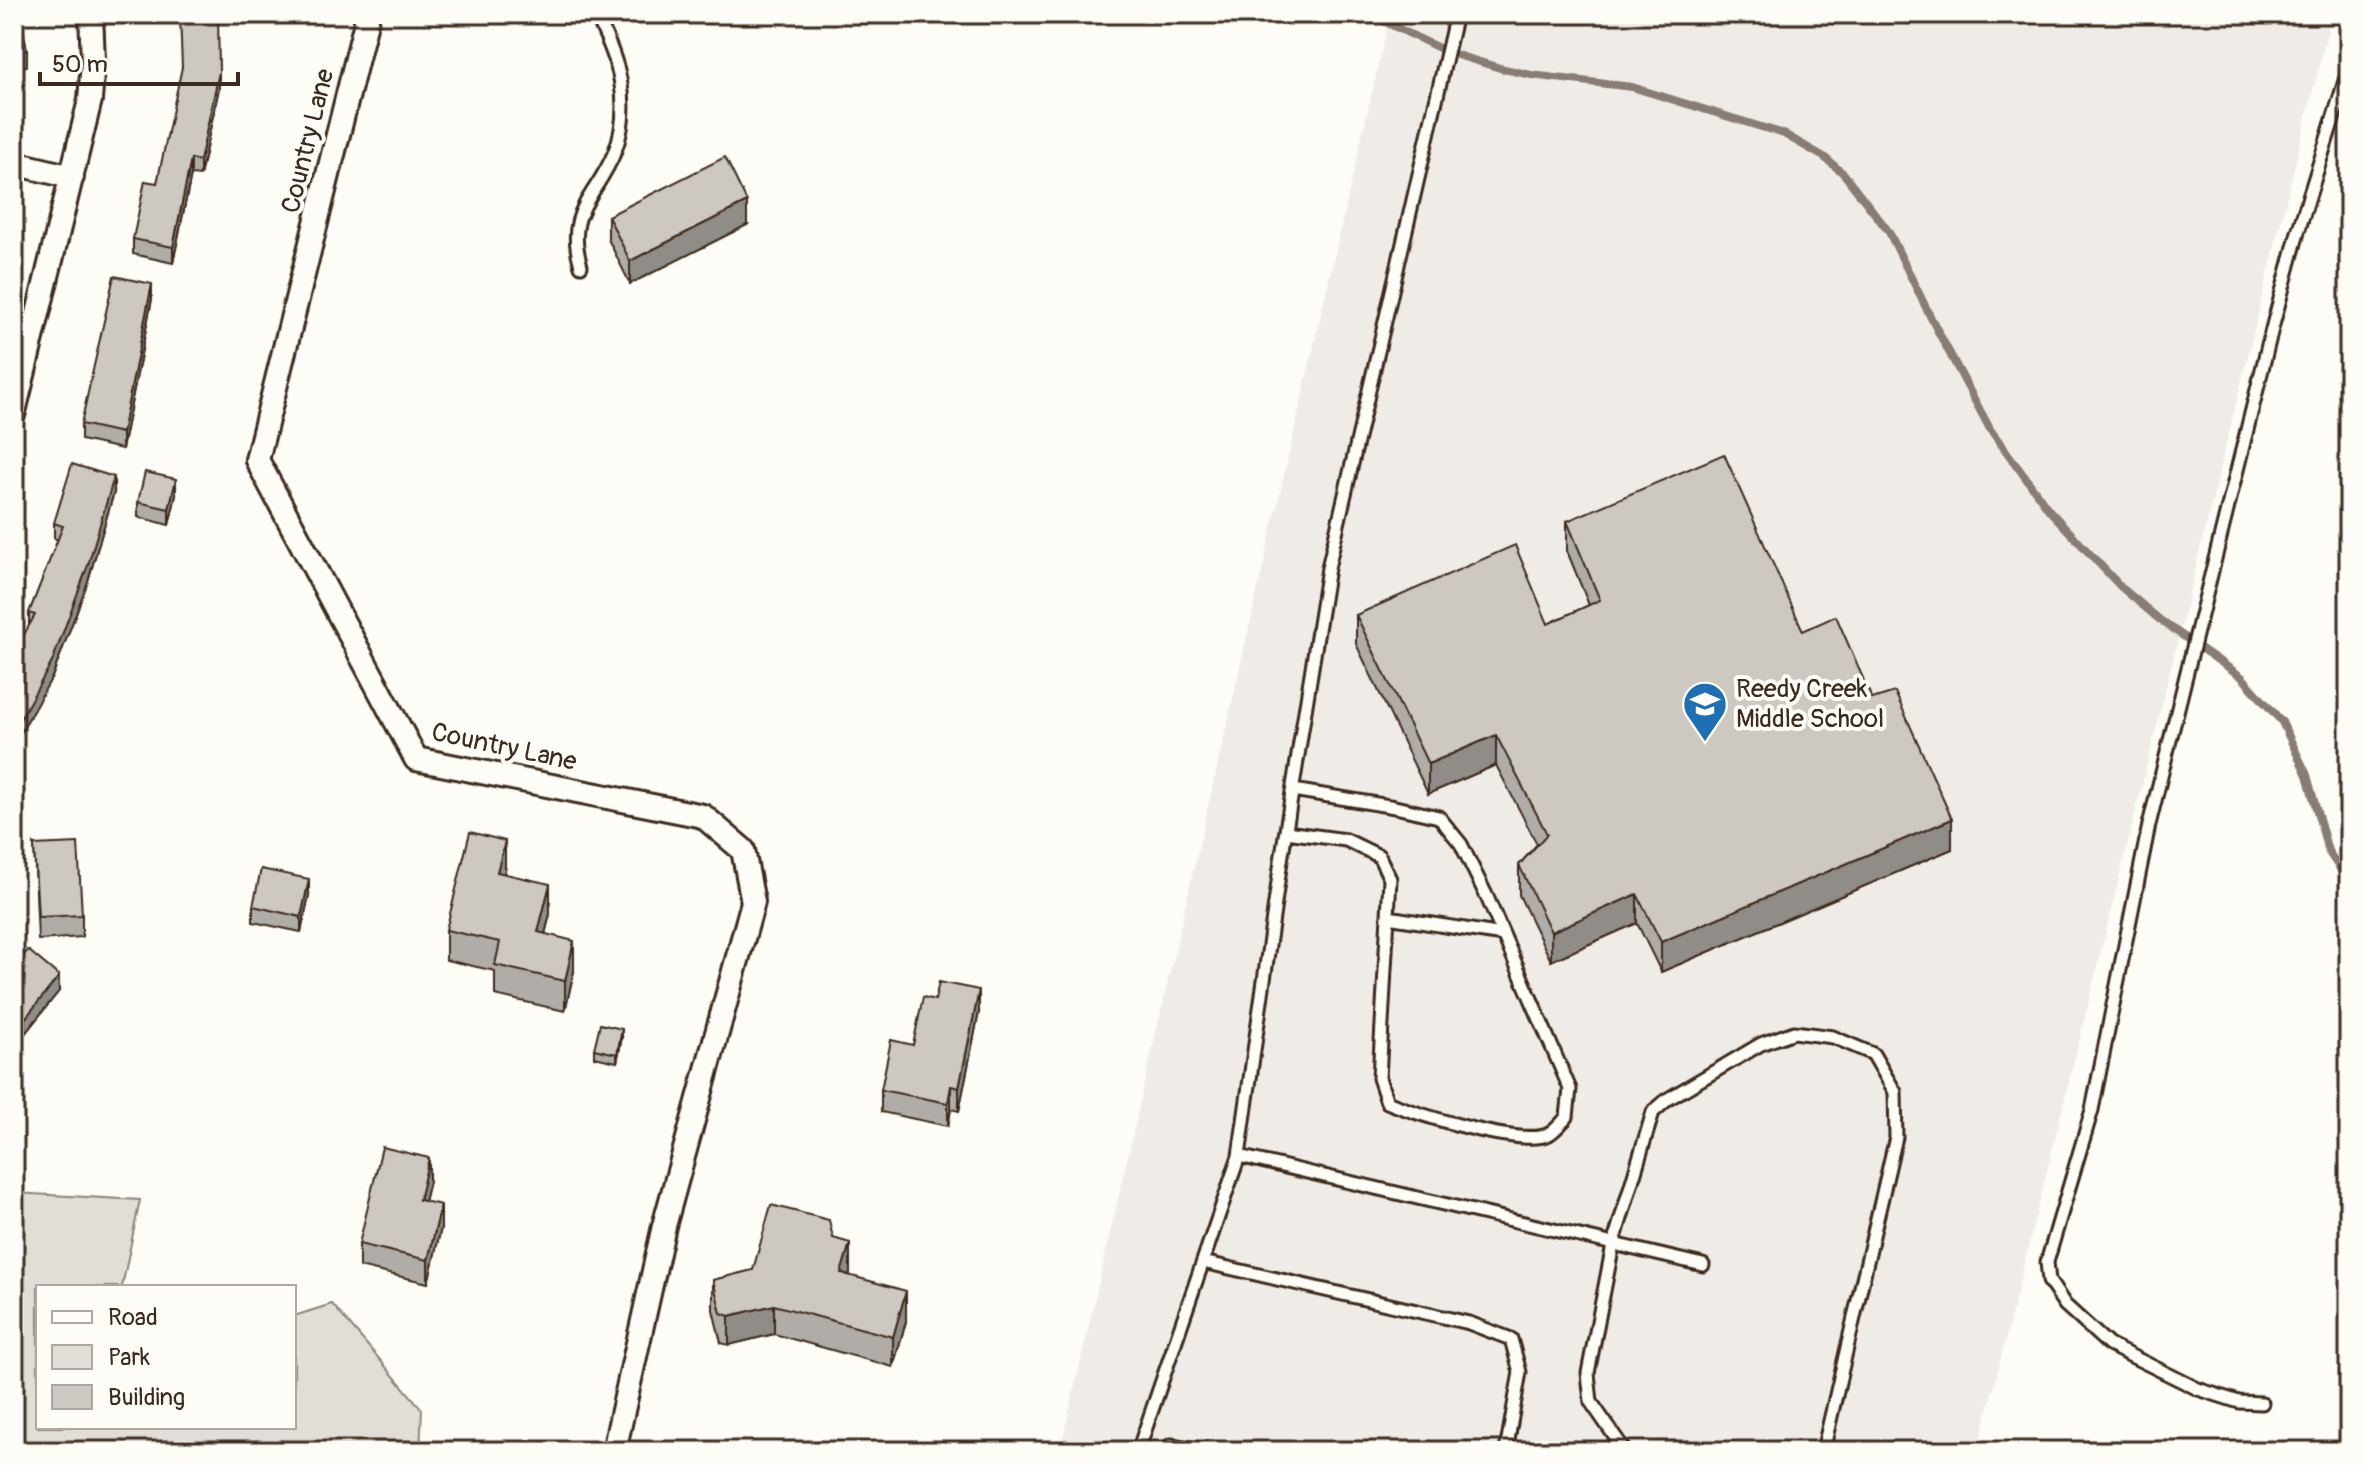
<svg xmlns="http://www.w3.org/2000/svg" width="2363" height="1465" font-family="Pangolin,sans-serif">
	<style>
		.built { fill: #efece7 }
		.green { fill: #e1ded7; stroke: #8e847a; stroke-width: 2 }
		.lines { fill: none; stroke-linecap: round; stroke-linejoin: round }
		.stream { stroke: #887d74; stroke-width: 8 }
		.lane-casing { stroke: #3b2a1e; stroke-width: 17 }
		.street-casing { stroke: #3b2a1e; stroke-width: 28 }
		.lane { stroke: #fdfcf7; stroke-width: 11 }
		.street { stroke: #fdfcf7; stroke-width: 22 }
		.wall { fill: #b0aca7; stroke: #3b2a1e; stroke-width: 2 }
		.shaded-wall { fill: #908c88; stroke: #3b2a1e; stroke-width: 2 }
		.building { fill: #cdc8c2; stroke: #3b2a1e; stroke-width: 2 }
		.labels { text-anchor: middle; dominant-baseline: central; stroke-width: 8; stroke-linejoin: round; paint-order: stroke }
		.street-label { font-size: 26px; fill: #3b2a1e; stroke: #fdfcf7 }
		.poi-label { font-size: 26px; fill: #3b2a1e; stroke: #fdfcf7; text-anchor: start }
	</style>
	<rect width="100%" height="100%" fill="#fdfcf7"/>
	<filter id="ink" filterUnits="userSpaceOnUse"><feTurbulence type="fractalNoise" baseFrequency=".0125" numOctaves="2"/><feDisplacementMap in="SourceGraphic" scale="16" xChannelSelector="R" yChannelSelector="G"/><feConvolveMatrix kernelMatrix="1 2 1 2 8 2 1 2 1" color-interpolation-filters="sRGB"/></filter>
	<g filter="url(#ink)">
		<path class="built" d="M1390,14h942l-354,1437h-918z"/>
		<path class="green" d="M14,1193l126,7 -18,87h-84v140h256v-111l38,-12 90,105 -2,42h-406z"/>
		<g class="lines">
			<path class="stream" d="M1369,14l78,38 53,16 31,7 101,12 152,47 40,23 20,17 45,58 43,88 58,109 59,81 72,77 39,33 82,57 40,45 25,53 21,76 21,31"/>
			<g class="lane-casing">
				<path id="lane" d="M581,266c-17,-56 16,-69 34,-115 18,-48 3,-94 -20,-137
					M1286,832l60,8 33,16 11,23 -11,199 8,24c28,12 137,46 162,32 7,-4 13,-12 18,-17l3,-28 -83,-192 -26,-53 -22,-27 -44,-10 -102,-17
					M1388,917l115,18
					M1239,1156l464,109
					M1203,1262l266,61 42,16 9,33 -14,79
					M2262,1403l-23,-1 -41,-13 -89,-44 -44,-40 -16,-24 -2,-19 45,-152 57,-285 124,-500 25,-93 51,-164
					M1138,1451l101,-295 42,-295 47,-293 128,-554
					M1163,1451l8,-6 38,6
					M1625,1451l-34,-49 -3,-29 25,-128 40,-133 15,-13 93,-55 33,-12 39,5 40,17 22,38 1,45 -73,314"/>
			</g>
			<g class="street-casing">
				<path id="street" d="M368,14l-111,446 159,299 287,57 40,34 10,52 -89,324 -50,225
					M14,163l58,14
					M14,412l76,-312 3,-39 -2,-47"/>
			</g>
			<use href="#lane" class="lane"/>
			<use href="#street" class="street"/>
		</g>
		<path class="wall" d="M14,14l13,36v16l-13,2z
			M219,88l-19,88 -9,-1 -18,88 -40,-9v-15l24,-56z
			M608,216l139,9 -117,59 -22,-45z
			M152,299l-30,150 -41,-9v-16z
			M114,492l-26,89 -36,96 -23,-52v-12l29,-73 -4,-2v-15z
			M176,495l-7,30 -31,-8v-15z
			M1567,521l236,110 69,68 80,150 -291,123 -24,-49 -86,38 -32,-66v-30l18,-21 -41,-79 -68,29 -72,-150v-29l192,9 41,-19 -22,-54z
			M34,845l48,70v22l-44,3z
			M505,870l-1,4 46,40 -5,20 29,37 -9,40 -70,-16v-24l-49,-11v-30z
			M309,895l-8,37 -48,-10v-16z
			M14,967l45,24 -40,50 -5,-4z
			M979,1012l-20,99 -8,-2 -3,17 -67,-14v-22l32,-45z
			M622,1037l-5,25 -23,-5v-8z
			M429,1181l-5,20 17,27 -13,55 -69,-16v-23z
			M833,1238l17,35 -1,3 57,45 -13,46 -119,-33 -45,11 -8,-2 -8,-33v-30l40,-10z"/>
		<path class="shaded-wall" d="M219,72v16l-19,88v-15z
			M191,159v16l-18,88v-16z
			M747,202v23l-117,59v-23z
			M152,284v15l-30,150v-16z
			M114,477v15l-26,89 -36,96 -38,68v-15z
			M176,479v16l-7,30v-16z
			M1496,735v30l-68,29v-30z
			M1952,819v30l-291,123v-30z
			M505,841v29l-8,32v-30z
			M309,879v16l-8,37v-15z
			M550,884v30l-12,48v-30z
			M1637,894v29l-86,38v-29z
			M574,941v30l-9,40v-30z
			M59,976v15l-40,50v-15z
			M979,990v22l-20,99v-23z
			M622,1029v8l-5,25v-8z
			M951,1086v23l-3,17v-23z
			M429,1158v23l-10,42v-23z
			M441,1205v23l-13,55v-23z
			M850,1243v30l-9,30v-30z
			M906,1291v30l-13,46v-30z
			M774,1305v29l-45,11v-29z"/>
		<path class="building" d="M14,14h6l7,36 -13,3z
			M180,14h38l1,58 -19,89 -9,-2 -18,88 -40,-8 12,-58 12,2 25,-116z
			M725,157l22,45 -117,59 -22,-45z
			M114,276l38,8 -30,149 -41,-9z
			M1724,454l79,177 33,-15 36,83 23,-7 57,127 -291,123 -24,-48 -86,38 -32,-67 28,-31 -51,-99 -68,29 -72,-149 159,-70 33,79 52,-24 -33,-79z
			M72,464l42,13 -26,88 -36,97 -38,68v-78l21,-37 -6,-2 34,-87 -9,-3z
			M145,472l31,7 -7,30 -31,-7z
			M470,832l35,9 -8,31 53,12 -12,48 36,9 -9,40 -70,-16 5,-23 -54,-12z
			M78,843l4,72 -44,2 -4,-72z
			M261,869l48,10 -8,38 -48,-11z
			M28,950l31,26 -40,50 -5,-5v-54z
			M939,982l40,8 -20,98 -8,-2 -3,17 -67,-13 10,-50 22,5 10,-48 12,3z
			M600,1024l22,5 -5,25 -23,-5z
			M382,1147l47,11 -10,42 22,5 -13,55 -69,-16z
			M771,1205l58,15 4,18 17,5 -9,30 65,18 -13,46 -119,-32 -45,11 -8,-3 -8,-33 40,-10z"/>
	</g>
	<defs>
		<g id="school-pin" transform="scale(2.3)"><path d="M0 17L-7.5 6A9.5 9.5 0 1 1 7.5 6Z" fill="#1f6fb2" stroke="#fdfcf7"/><path d="M0-5L7-2L0 1L-7-2ZM-4 1L0 2.5L4 1V4Q0 6-4 4Z" fill="#fff"/></g>
	</defs>
	<g fill-rule="evenodd">
		<use href="#school-pin" x="1705" y="704"/>
	</g>
	<g class="labels">
		<g class="street-label">
			<text transform="translate(308 141) rotate(-76)">Country Lane</text>
			<text transform="translate(504 747) rotate(12)">Country Lane</text>
		</g>
		<g class="poi-label">
			<text x="1736" y="689">Reedy Creek<tspan x="1736" dy="30">Middle School</tspan></text>
		</g>
	</g>
	<rect width="2363" height="1465" fill="none" stroke="#fdfcf7" stroke-width="48"/>
	<rect x="24" y="24" width="2315" height="1417" fill="none" stroke="#3b2a1e" stroke-width="3" filter="url(#ink)"/>
	<rect x="36" y="1285" width="260" height="144" fill="#fdfcf7" stroke="#afa8a0" stroke-width="2"/>
	<rect x="52" y="1311" width="40" height="12" fill="#fdfcf7" stroke="#afa8a0" stroke-width="2"/>
	<text x="108" y="1325" font-size="24" fill="#3b2a1e">Road</text>
	<rect x="52" y="1345" width="40" height="24" fill="#e1ded7" stroke="#afa8a0" stroke-width="2"/>
	<text x="108" y="1365" font-size="24" fill="#3b2a1e">Park</text>
	<rect x="52" y="1385" width="40" height="24" fill="#cdc8c2" stroke="#afa8a0" stroke-width="2"/>
	<text x="108" y="1405" font-size="24" fill="#3b2a1e">Building</text>
	<path d="M40 72v12h198v-12" fill="none" stroke="#3b2a1e" stroke-width="4"/>
	<text x="52" y="72" font-size="24" fill="#3b2a1e" stroke="#fdfcf7" stroke-width="6" paint-order="stroke">50 m</text>
</svg>
